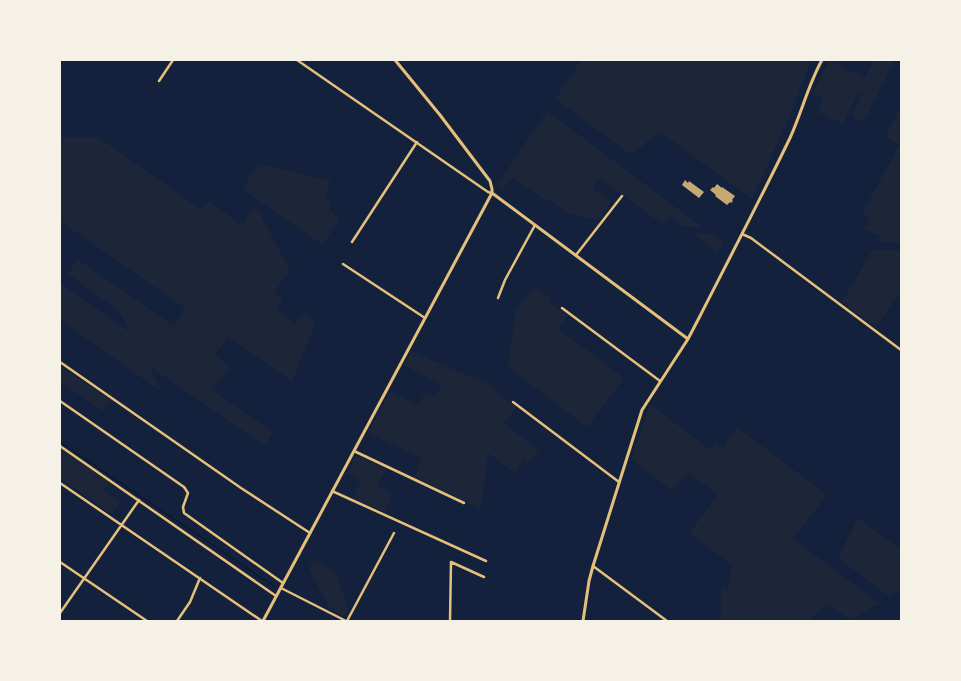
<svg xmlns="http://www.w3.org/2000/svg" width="961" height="681" font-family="'Exo 2',sans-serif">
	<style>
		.green { fill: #1d2539 }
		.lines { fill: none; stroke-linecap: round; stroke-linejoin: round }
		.stream { stroke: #0b132b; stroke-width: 1 }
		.building { fill: #c6a872 }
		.minor { stroke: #e5c07b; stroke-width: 2.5 }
		.tertiary { stroke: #e5c07b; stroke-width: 3 }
	</style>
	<rect width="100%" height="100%" fill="#14213d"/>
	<path class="green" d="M581,60h230l-19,51 -40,88 -93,-68 -27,24 -77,-56z
		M874,60h21l-31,62 -12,-6 10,-21 -4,-2 -15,31 -25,-12 5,-13 -10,-6 16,-32 36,17z
		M901,106v137l-23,-2 2,-5 -16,-7 6,-10 -8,-6 38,-69 -15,-7z
		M547,111l155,116h-19l-14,-11 -7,8 -62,-46 -7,10 18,14 -13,18 -29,-6 -21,-15 -2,2 -34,-24 -10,14 -5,-6z
		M60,137h38l104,73 7,-9 33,25 8,-15 7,-3 33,63 -16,21 9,6 -7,11 20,15 8,-12 12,9 -24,60 -64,-44 -13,18 16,13 -20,21 62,43 -8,14 -116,-80 13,26 -102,-72v-37l71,50 -12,-22 -51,-37 9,-15 97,67 11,-18 -125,-87z
		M259,163l72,18 -4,7 2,2 -5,9 8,4 -3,6 10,11 -16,25 -81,-56z
		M691,233l21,1 12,9 -7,9z
		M873,249l28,1v40l-25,38 -34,-26z
		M535,287l17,12 -2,4 18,13 -10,13 66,49 -37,49 -79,-60 8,-59z
		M411,351l86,37 -1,4 20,15 -12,16 35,27 -11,13 -4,-3 -9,13 -27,-20 -7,56 -67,-32 8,-19 -54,-25 22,-41 29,13 6,-13 9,5 8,-12 -38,-20z
		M60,366l50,34 -7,11 -43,-29z
		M650,404l60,46 6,-8 7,5 14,-20 90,68 -34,44 86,64 -29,17 -22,-16 -20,17h-87v-36l7,5 4,-25 -43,-32 29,-38 -29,-22 -6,4 -12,14 -7,-7 -33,-25z
		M60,447l50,35 -7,9 17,11 -8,12 -52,-36z
		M356,455l30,14 -9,18 16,7 -8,18 -32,-14 8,-18 -14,-7z
		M858,518l43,32v40l-11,7 -52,-39z
		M313,560l21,11 15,39 -3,5 -3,1 -13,-7 -21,-40z"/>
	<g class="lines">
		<path class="stream" d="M60,442l215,145"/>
	</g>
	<path class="building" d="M685,180l3,3 1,-2 15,11 -5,6 -17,-13z
		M717,184l5,4v-1l13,9 -3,4 1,1 -2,2 -1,-1 -3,3 -12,-9 1,-1 -6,-5 3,-3 1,1z"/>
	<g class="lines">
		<path class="minor" d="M297,60l191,132 3,1
			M159,81l14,-21
			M742,234l9,4 150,112
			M352,242l65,-100
			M576,255l46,-59
			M343,264l82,54
			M498,298l7,-18 30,-55
			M562,308l98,73
			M60,362l181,126 69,45
			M60,401l124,86 4,6 -5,14 1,6 99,70
			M513,402l106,80
			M60,446l216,150
			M354,451l110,52
			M60,483l202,138
			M332,491l154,70
			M60,562l87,59
			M593,566l74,55
			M281,588l65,33
			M60,613l79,-113
			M177,621l13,-19 10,-24
			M347,621l47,-88
			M450,621l1,-59 33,15"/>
		<path class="tertiary" d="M492,193l196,146
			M263,621l229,-428v-4l-2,-8 -50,-66 -45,-55
			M583,621l6,-40 4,-15 49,-156 46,-71 12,-23c30,-59 61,-118 90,-178 12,-26 18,-53 32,-78"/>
	</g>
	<rect width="961" height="681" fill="none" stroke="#f6f1e7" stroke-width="122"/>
</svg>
